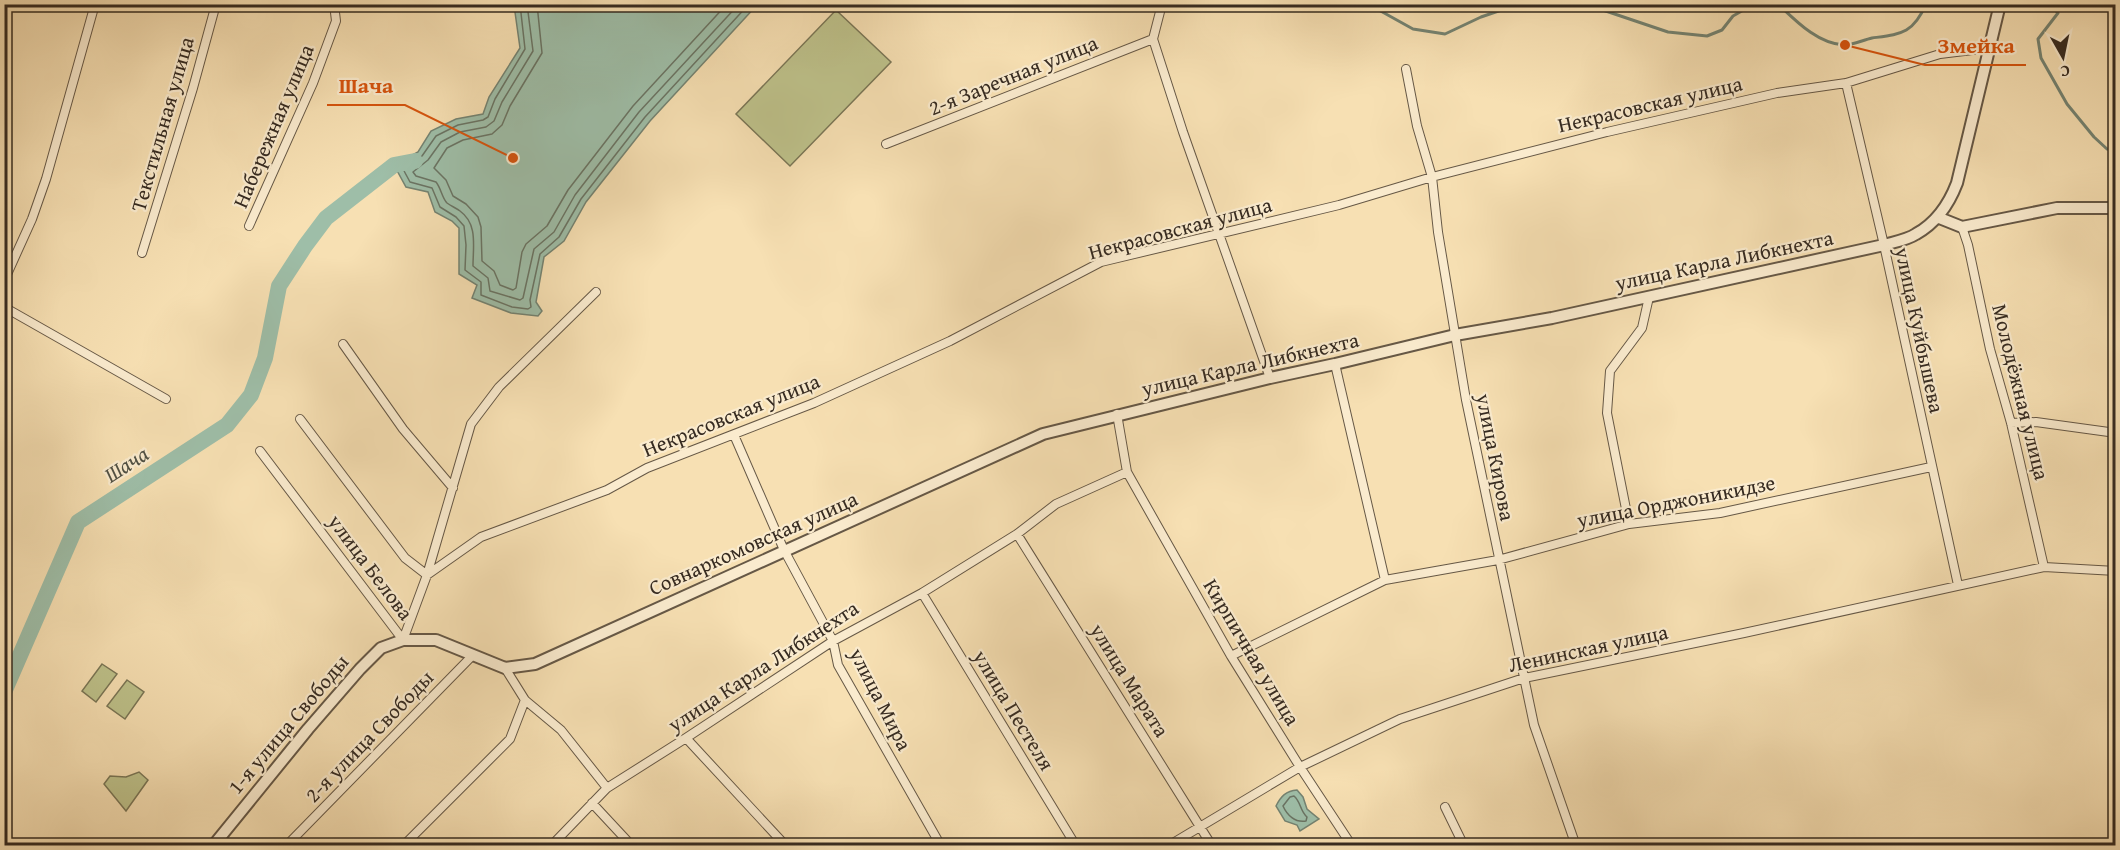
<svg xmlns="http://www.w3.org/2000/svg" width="2120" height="850" font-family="'Gentium Book Plus',serif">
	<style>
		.green { fill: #bec28b; stroke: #7a7656; stroke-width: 1.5 }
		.water { fill: #9ebea8; stroke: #748372; stroke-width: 1.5 }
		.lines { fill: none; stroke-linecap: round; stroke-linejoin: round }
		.shore { stroke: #6a7464; stroke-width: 1.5 }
		.stream { stroke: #748372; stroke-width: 3 }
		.river { stroke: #9ebea8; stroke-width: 16 }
		.minor-casing { stroke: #665846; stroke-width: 10 }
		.tertiary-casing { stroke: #665846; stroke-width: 14 }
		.minor { stroke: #faebce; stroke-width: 8 }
		.tertiary { stroke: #faebce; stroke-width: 10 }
		.labels { text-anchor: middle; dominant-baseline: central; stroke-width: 4.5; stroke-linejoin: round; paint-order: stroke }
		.street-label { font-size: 21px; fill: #362b21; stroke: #faebce }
		.water-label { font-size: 22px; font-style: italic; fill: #505043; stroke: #faebce }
		.leader { fill: none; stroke: #d6540e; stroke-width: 2 }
		.callout-dot { fill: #d6540e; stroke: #faebce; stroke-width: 2 }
		.callout-label { font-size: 22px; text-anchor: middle; font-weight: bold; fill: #d6540e; stroke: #faebce; stroke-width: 4.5; stroke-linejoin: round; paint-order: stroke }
	</style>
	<rect width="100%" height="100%" fill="#f7e0b3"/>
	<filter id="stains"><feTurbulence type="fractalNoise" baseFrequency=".00333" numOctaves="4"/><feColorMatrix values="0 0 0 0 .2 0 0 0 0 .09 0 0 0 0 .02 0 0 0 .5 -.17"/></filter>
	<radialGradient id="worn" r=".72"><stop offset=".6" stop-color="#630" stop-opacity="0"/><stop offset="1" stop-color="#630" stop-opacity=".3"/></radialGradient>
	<path class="green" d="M836,10l55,52 -101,104 -54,-52z
		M102,664l15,10 -21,28 -14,-11z
		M127,680l17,12 -19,27 -18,-13z
		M139,772l9,8 -22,31 -22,-27 6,-8 16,1z"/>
	<path class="water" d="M514,5h243l-107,116 -64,81 -22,39 -20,16 -8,45 6,9 -4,5 -27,-3 -39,-15 5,-13 -18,-11v-46l-7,-7 -17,-9 -7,-20 -22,-5 -12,-22 24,-13 13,-21 25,-12 27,-5 6,-17 31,-49z
		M1297,790l6,7 4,12 12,10 -19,12 -3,-6 -12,-4 -9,-15c5,-10 10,-15 21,-16z"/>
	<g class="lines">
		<path class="shore" d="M520,4l5,45 -30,50 -7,18 -5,3 -25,5 -22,11 -14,20 -19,13 7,13 22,6 8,19 16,10 8,9 2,19 -1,25 16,12v13l31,12 16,2 3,-2 -1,-7 10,-46 19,-17 22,-38 64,-82 104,-113
			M527,4l6,47 -31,51 -8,19 -8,6 -26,5 -19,10 -13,18 -15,12 3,4 20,6c5,6 6,16 11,21 4,3 9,5 13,8 18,13 13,35 13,55l15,12 2,13 30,9 3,-2 11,-49 20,-17 21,-37 64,-83 100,-108
			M537,4l5,49 -32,53 -8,19 -10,9 -29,6 -16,8 -13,20 12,12 7,16 13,8 12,13 3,10 1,34 12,10 6,14 13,5 3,-2 6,-36 4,-8 21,-18 21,-36 65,-84 94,-102
			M1290,797l4,-1c7,6 6,15 13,21l-1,4c-11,2 -19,-6 -23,-15z"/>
		<path class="stream" d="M1368,4l45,25 32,5 36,-17 38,-13
			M1585,4l83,28 39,4 15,-6 11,-14 21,-12
			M1778,4c18,17 40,40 66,41 9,0 19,-5 28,-7 29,-4 41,-4 54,-34
			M2049,4l9,9 -20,26 3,19 26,46 27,33 13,12 9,2"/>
		<path class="river" d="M4,692l74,-170 149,-97 24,-30 14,-37 14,-72 26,-40 21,-28 68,-53 21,-4"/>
		<g class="minor-casing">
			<path id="minor" d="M1162,4l-9,35 30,93 87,246
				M1406,69l11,57 15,51 6,55 28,168 68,325 42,121
				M1846,83l38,162 74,340
				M886,144l267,-105
				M249,226l64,-143 23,-62 -2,-17
				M1962,227l6,18 22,104 21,74 33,144
				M142,253l51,-165 23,-84
				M4,281l28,-62 14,-40 49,-175
				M4,307l162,92
				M343,344l60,85 50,59
				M1335,364l50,216
				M300,419l105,139 22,17 54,-38 126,-47 40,-22 167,-65 136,-62 151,-79 238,-57 93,-28 175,-45 170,-39 69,-10 94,-29 49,-6
				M2011,423l25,-1 80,11
				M734,435l50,115 49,91 5,24 103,181
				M260,451l143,189
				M1127,472l104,184 69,111 52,79
				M1629,524l-22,-111 3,-42 32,-43 7,-31
				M1017,534l195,312
				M922,593l154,253
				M403,640l24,-65 44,-151 28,-37 97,-95
				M1231,656l154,-76 113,-20 131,-36 91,-11 211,-46
				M505,668l20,32 36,30 46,58
				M686,738l100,108
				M592,803l40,43
				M1445,807l19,39
				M290,842l183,-187
				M403,846l107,-107 15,-39
				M551,846l56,-58 79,-50 147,-97 89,-48 95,-59 39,-30 71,-32 -10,-58
				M1168,846l132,-79 100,-48 124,-41 220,-45 300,-66 72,4"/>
		</g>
		<g class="tertiary-casing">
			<path id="tertiary" d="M1937,217l25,10 95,-19h59
				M213,846l95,-117 52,-60 21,-21 22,-8h33l69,28 30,-4 508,-230 227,-56 65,-14 120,-29 97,-17 332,-73c10,-3 23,-5 32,-11 20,-11 33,-30 41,-51l43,-179"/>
		</g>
		<use href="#minor" class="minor"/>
		<use href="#tertiary" class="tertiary"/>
	</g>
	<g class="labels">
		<g class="street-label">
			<text transform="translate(1013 75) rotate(-22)">2-я Заречная улица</text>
			<text transform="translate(1650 104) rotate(-13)">Некрасовская улица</text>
			<text transform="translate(162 124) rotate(-74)">Текстильная улица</text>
			<text transform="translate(273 126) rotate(-67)">Набережная улица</text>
			<text transform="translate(1180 228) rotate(-15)">Некрасовская улица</text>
			<text transform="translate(1724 260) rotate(-12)">улица Карла Либкнехта</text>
			<text transform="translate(1920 330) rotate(78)">улица Куйбышева</text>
			<text transform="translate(1250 364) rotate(-13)">улица Карла Либкнехта</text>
			<text transform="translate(2021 392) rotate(76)">Молодёжная улица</text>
			<text transform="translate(731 415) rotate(-22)">Некрасовская улица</text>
			<text transform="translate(1496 457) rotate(79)">улица Кирова</text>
			<text transform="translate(1676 501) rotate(-11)">улица Орджоникидзе</text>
			<text transform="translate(753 543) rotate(-24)">Совнаркомовская улица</text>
			<text transform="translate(371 567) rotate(53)">улица Белова</text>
			<text transform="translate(1588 648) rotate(-12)">Ленинская улица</text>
			<text transform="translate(1252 652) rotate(59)">Кирпичная улица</text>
			<text transform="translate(763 666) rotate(-33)">улица Карла Либкнехта</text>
			<text transform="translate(1130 680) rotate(58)">улица Марата</text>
			<text transform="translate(881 699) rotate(63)">улица Мира</text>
			<text transform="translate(1014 710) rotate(59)">улица Пестеля</text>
			<text transform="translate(288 724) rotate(-50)">1-я улица Свободы</text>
			<text transform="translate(369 736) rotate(-46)">2-я улица Свободы</text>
		</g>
		<g class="water-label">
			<text transform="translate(126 464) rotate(-33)">Шача</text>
		</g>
	</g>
	<path class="leader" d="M1845 45L1925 65H2026M513 158L405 105H327"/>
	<g class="callout-dot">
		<circle cx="1845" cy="45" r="6"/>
		<circle cx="513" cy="158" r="6"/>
	</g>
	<g class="callout-label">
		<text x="1976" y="53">Змейка</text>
		<text x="366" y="93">Шача</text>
	</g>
	<rect width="2120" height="850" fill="none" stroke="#f7e0b3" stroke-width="24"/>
	<rect x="6" y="6" width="2108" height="838" fill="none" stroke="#362b21" stroke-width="3"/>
	<rect x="12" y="12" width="2096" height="826" fill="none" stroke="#362b21" stroke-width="1.5"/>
	<g transform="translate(2063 57) rotate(171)" stroke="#faebce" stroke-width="4.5" paint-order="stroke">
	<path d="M0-4.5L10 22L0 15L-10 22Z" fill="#362b21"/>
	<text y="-9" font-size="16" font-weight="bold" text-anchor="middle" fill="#362b21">С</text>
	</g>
	<rect width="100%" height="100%" filter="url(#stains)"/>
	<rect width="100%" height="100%" fill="url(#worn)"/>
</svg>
